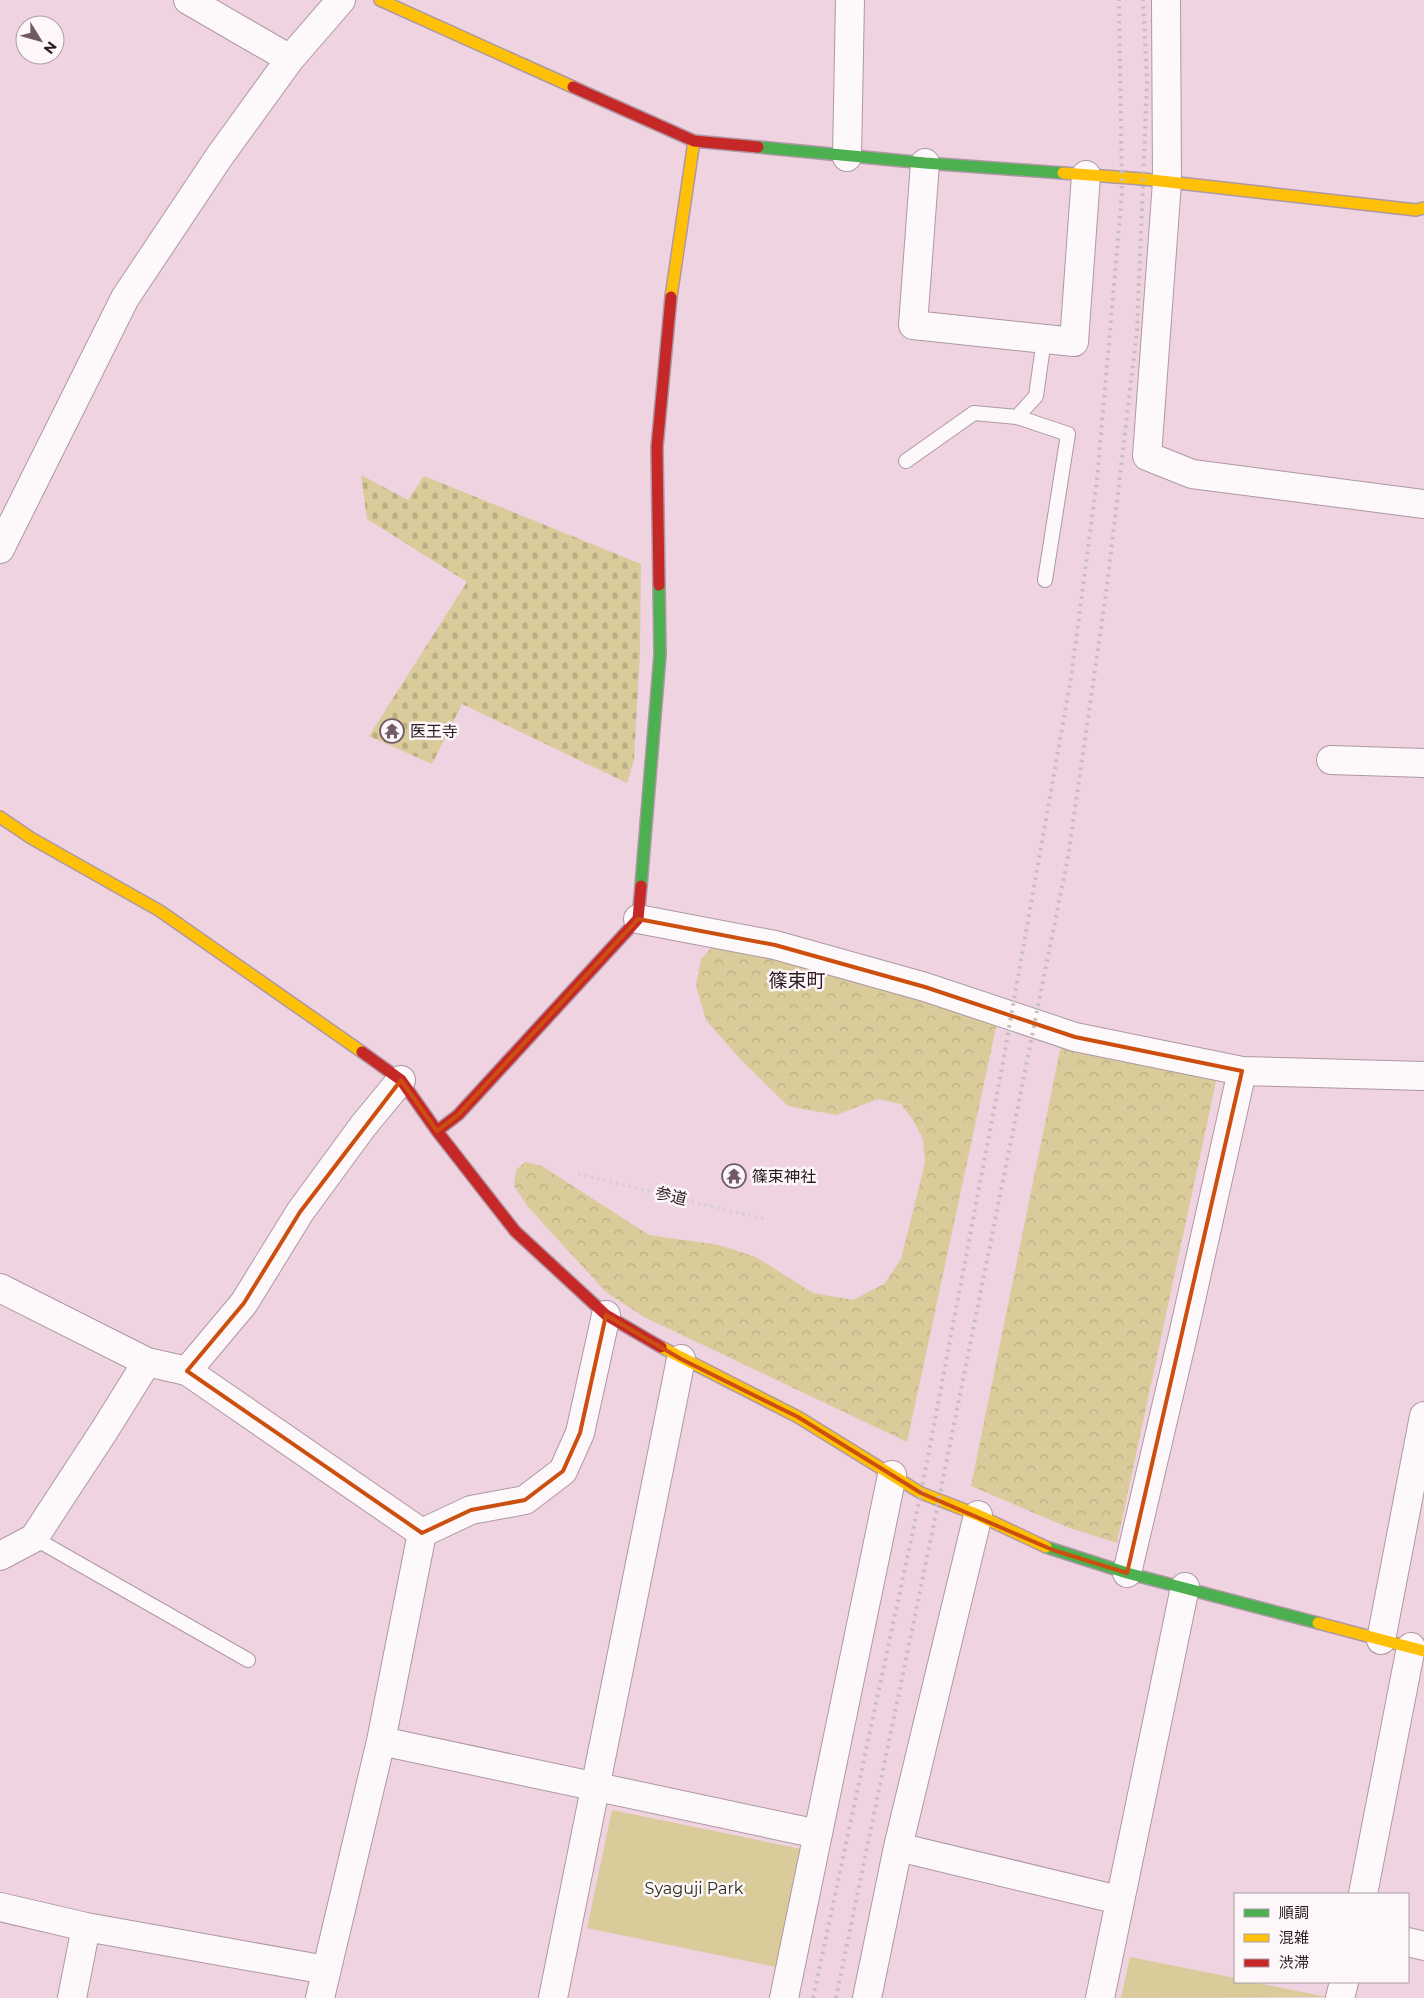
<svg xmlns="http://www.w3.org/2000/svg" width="1424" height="1998" font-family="Montserrat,'Noto Sans JP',sans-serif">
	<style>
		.forest { fill: url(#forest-crowns) }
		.cemetery { fill: url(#cemetery-stones) }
		.park { fill: #d9cb9a }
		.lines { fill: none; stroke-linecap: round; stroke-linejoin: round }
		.lane-casing { stroke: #ae98a3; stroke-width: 16 }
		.street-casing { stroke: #ae98a3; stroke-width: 30 }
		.fast-casing { stroke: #ae98a3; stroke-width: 14 }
		.slow-casing { stroke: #ae98a3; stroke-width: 14 }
		.jam-casing { stroke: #ae98a3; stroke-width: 14 }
		.path { stroke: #d6ced3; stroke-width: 3; stroke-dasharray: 2.5 4; stroke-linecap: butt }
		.lane { stroke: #fdf8fa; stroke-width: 14 }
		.street { stroke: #fdf8fa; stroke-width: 28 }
		.fast { stroke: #4caf50; stroke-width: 11 }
		.slow { stroke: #ffc107; stroke-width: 11 }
		.jam { stroke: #c62828; stroke-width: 11 }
		.rail { stroke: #c6bfc2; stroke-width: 4; stroke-dasharray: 2.5 5; stroke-linecap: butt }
		.marked { fill: none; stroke: #cc4f0f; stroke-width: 4; stroke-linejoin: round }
		.labels { text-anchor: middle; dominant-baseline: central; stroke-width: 5; stroke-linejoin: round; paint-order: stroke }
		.poi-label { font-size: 16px; fill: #2c1922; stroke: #fdf7fa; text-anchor: start }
		.street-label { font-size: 16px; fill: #2c1922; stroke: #fdf7fa }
		.park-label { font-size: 16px; fill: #2c2c17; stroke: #fdf7fa }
		.quarter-label { font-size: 19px; fill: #2c1922; stroke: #fdf7fa }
	</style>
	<defs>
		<pattern id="forest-crowns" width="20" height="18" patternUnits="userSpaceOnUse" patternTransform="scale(1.25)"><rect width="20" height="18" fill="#d9cb9a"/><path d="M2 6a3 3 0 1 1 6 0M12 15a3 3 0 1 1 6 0" fill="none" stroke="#baae84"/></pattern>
		<pattern id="cemetery-stones" width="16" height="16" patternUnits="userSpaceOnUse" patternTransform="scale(1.25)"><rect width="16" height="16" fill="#d9cb9a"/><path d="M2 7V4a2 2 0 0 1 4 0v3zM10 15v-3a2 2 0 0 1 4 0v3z" fill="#baae84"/></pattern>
	</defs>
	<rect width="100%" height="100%" fill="#efd3e1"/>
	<path class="forest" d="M711,948l56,5 230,70 -90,419 -263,-125 -38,-25 -77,-84 -15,-22 2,-16 9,-8 17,4 107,69 70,10 37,12 57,36 40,7 31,-16 17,-25 24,-96 -2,-24 -10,-19 -12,-16 -23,-5 -42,16 -48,-9 -47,-46 -35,-40 -10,-34 5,-27z
		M1061,1045l156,32 -100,466 -50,-16 -96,-41z"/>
	<path class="cemetery" d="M361,475l47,25 16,-24 217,88 -1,88 -6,108 -7,23 -165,-79 -30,60 -63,-28 98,-154 -100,-63z"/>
	<path class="park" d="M612,1810l189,39 -25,118 -189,-39z
		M1130,1957l105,21v4h17l75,15 -206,1z"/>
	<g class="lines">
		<g class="lane-casing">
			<path id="lane" d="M1017,417l51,17 -23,146
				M906,461l68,-48 43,4 19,-21 8,-57
				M34,1538l214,122"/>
		</g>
		<g class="street-casing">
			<path id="street" d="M188,0l102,59
				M1166,0l1,182 -20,274 45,18 232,30
				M847,157l3,-157
				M925,163l-12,162 161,17 12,-167
				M0,549l125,-251 94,-141 71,-98 51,-59
				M1331,760l93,3
				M638,919l137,26 150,42 150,50 167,34 182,5
				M0,1288l147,74 40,9 235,162
				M187,1371l57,-68 56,-91 63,-86 38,-46
				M978,1515l-80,332 221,53
				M422,1533l49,-23 54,-10 38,-29 17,-38 26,-118
				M0,1556l34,-18 70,-107 43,-69
				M1127,1573l57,-242 58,-260
				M1381,1640l43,-224
				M381,1741l437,93
				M1363,1894l48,-247
				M0,1907l86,20 240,43
				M1408,1942l16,4
				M72,1998l14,-71
				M320,1998l61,-257 41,-208
				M553,1998l128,-639
				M784,1998l108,-523
				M867,1998l31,-151
				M1100,1998l85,-411
				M1340,1998l4,-16"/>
		</g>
		<g class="fast-casing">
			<path id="fast" d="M758,147l167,16 138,10
				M641,886l19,-231 -1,-70
				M1046,1547l81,26 191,50"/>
		</g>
		<g class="slow-casing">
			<path id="slow" d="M380,0l193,87
				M1063,173l80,6 273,31 8,-2
				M671,297l23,-156
				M0,817l31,21 129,73 202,141
				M661,1347l137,70 123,76 57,22 68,32
				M1318,1623l106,28"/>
		</g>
		<g class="jam-casing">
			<path id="jam" d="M573,87l121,54 64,6
				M659,585l-2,-138 14,-150
				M362,1052l39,28 36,51 78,100 91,84 55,32
				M437,1131l21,-16 180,-196 3,-33"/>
		</g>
		<path class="path" d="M578,1174l186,45"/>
		<use href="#lane" class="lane"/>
		<use href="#street" class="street"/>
		<use href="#fast" class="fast"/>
		<use href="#slow" class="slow"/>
		<use href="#jam" class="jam"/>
		<path class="rail" d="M813,1998l108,-505 82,-431 68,-384 26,-198 25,-287 -3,-193
			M836,1998l103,-499 129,-642 38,-263 31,-263 10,-249 -4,-82"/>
	</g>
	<path class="marked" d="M638,919l137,26 150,42 150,50 167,34 -115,502 -74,-23 -132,-57 -123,-76 -117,-58 -75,-44 -26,118 -17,38 -38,29 -54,10 -49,23 -235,-162 57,-68 56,-91 101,-132 36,51 21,-16z"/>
	<defs>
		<g id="temple-ring" transform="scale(1.25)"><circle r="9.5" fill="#fdf7fa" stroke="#705a65" stroke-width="1.5"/><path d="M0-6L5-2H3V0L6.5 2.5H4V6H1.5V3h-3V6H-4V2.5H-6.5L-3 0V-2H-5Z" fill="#705a65"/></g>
	</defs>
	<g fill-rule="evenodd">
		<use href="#temple-ring" x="392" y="731"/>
		<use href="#temple-ring" x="734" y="1176"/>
	</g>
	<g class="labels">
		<g class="poi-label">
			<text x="410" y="731">医王寺</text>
			<text x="752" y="1176">篠束神社</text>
		</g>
		<g class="street-label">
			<text transform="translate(671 1196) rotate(14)">参道</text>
		</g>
		<g class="park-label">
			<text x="694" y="1888">Syaguji Park</text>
		</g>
		<g class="quarter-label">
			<text x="797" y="980">篠束町</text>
		</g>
	</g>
	<rect x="1234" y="1893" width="175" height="90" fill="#fdf7fa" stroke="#a99ea4"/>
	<rect x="1244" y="1909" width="25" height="8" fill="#4caf50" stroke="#a99ea4"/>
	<text x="1279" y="1918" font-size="15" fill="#2c1922">順調</text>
	<rect x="1244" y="1934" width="25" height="8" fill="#ffc107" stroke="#a99ea4"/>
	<text x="1279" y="1943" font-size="15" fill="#2c1922">混雑</text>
	<rect x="1244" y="1959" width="25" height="8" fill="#c62828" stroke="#a99ea4"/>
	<text x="1279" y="1968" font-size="15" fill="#2c1922">渋滞</text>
	<g transform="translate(40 40) rotate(127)"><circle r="24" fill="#fdf7fa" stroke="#a99ea4"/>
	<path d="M0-4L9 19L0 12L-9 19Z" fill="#705a65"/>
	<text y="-8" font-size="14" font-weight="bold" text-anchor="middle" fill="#2c1922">N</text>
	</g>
</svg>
